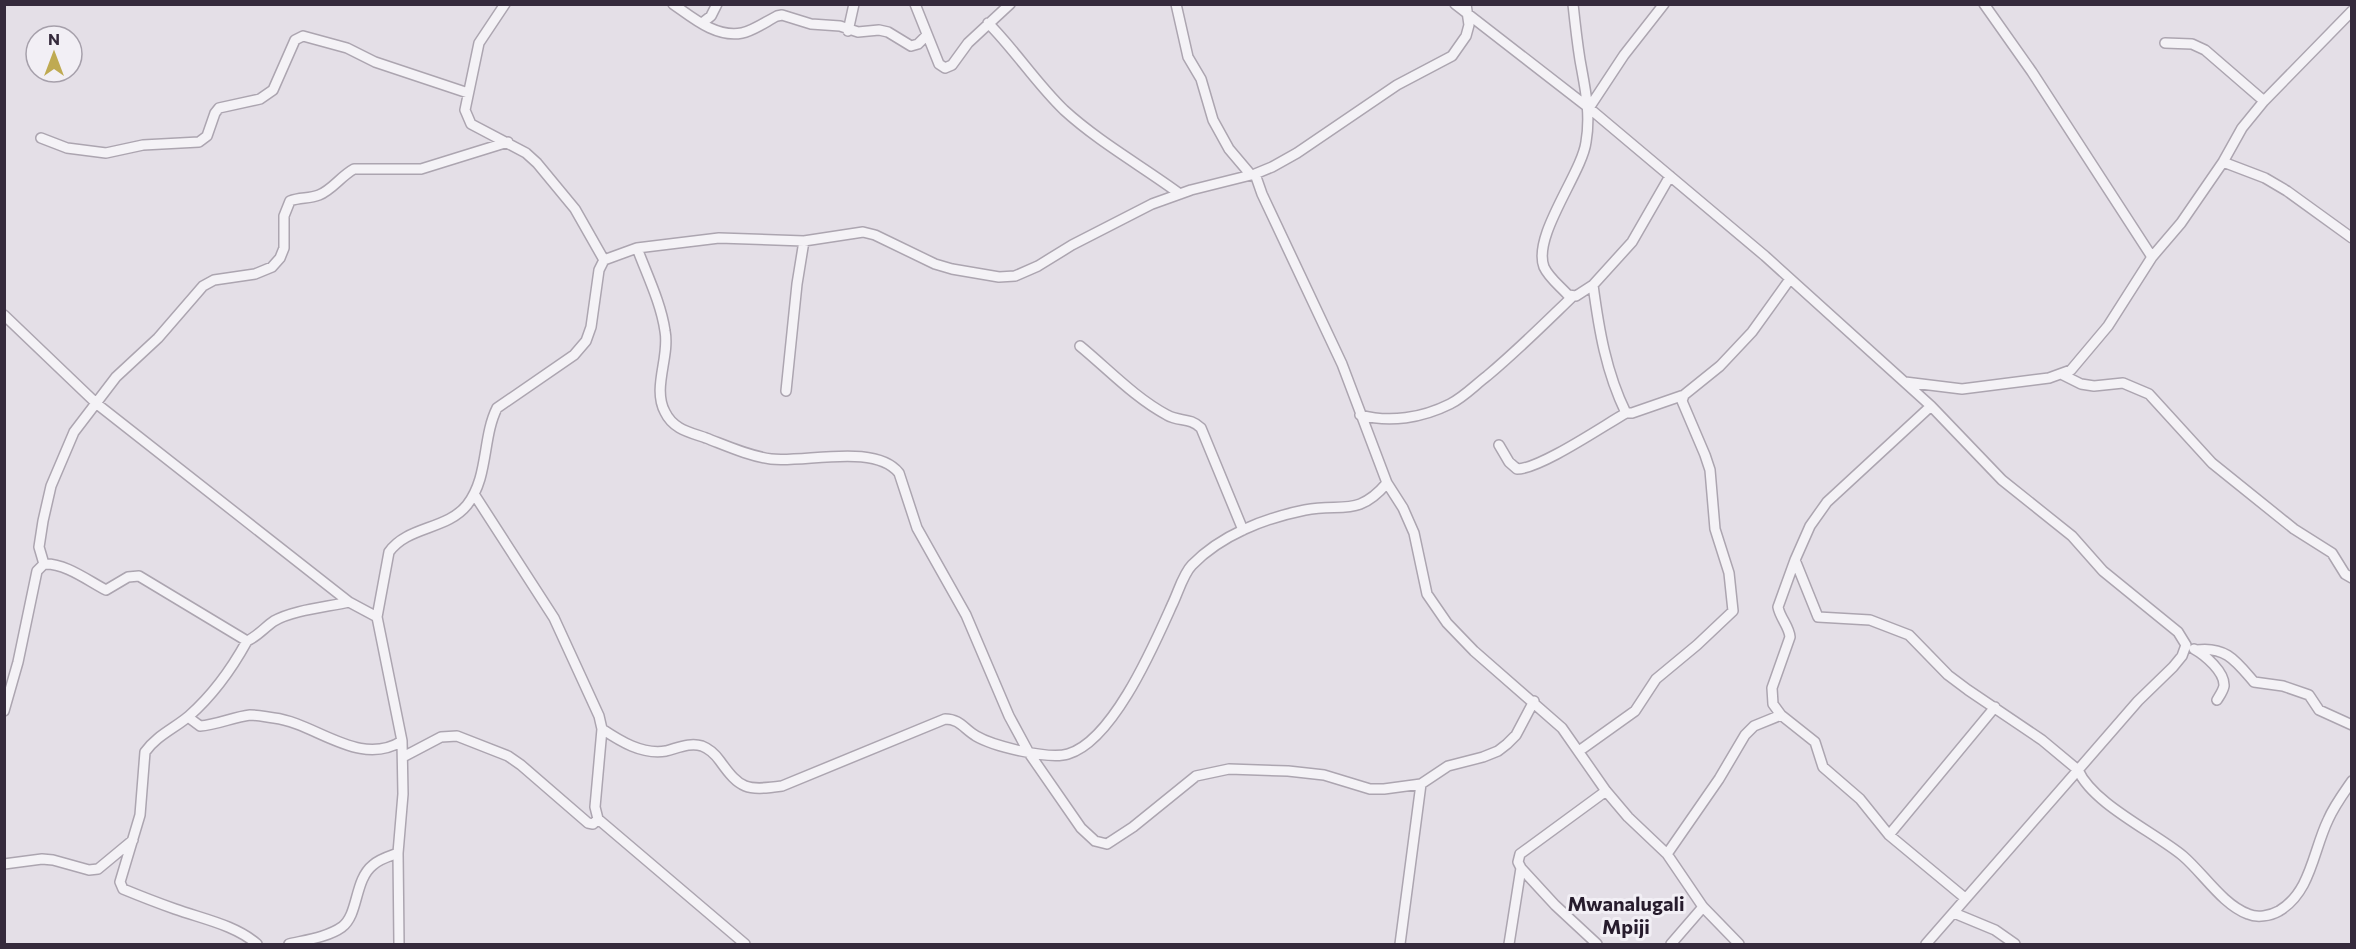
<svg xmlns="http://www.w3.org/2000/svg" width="2356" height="949" font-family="Commissioner,sans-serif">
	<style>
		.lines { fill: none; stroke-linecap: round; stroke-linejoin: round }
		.minor-casing { stroke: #aca5b0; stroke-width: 12 }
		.minor { stroke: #f4f2f6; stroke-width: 9 }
		.labels { text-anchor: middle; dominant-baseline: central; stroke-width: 6; stroke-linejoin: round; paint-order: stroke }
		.quarter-label { font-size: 20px; font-weight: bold; fill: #271c2d; stroke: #f2eff5 }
	</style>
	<rect width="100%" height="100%" fill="#e4dfe7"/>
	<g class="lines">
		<g class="minor-casing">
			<path id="minor" d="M505,4l-26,39 -14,67 6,14 55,29 11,10 38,46 29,51
				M673,4c20,14 43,34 69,29 11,-2 25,-12 35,-17l5,-1 29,9 29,2 18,6 21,-2 9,2 23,14 7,-2 9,-9
				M915,4l24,60 6,4 7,-3 16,-22 42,-39
				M1176,4l12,53 13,22 12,41 16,29 22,26
				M1455,4l134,104 176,148 166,150 71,74 70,56 31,35 75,61 8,13 -4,11 -9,11 -35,34 -60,69c15,34 76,62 105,86 20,17 40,49 65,58 9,4 22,2 31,-3 32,-19 34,-60 49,-91 6,-14 15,-26 24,-39
				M1573,4c2,19 4,37 7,56 5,28 11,53 6,82 -4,31 -54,94 -42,125 5,11 16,19 24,28l8,1 17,-11
				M1984,4l48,68 120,185
				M702,23l9,-7 6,-12
				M988,23c27,27 48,60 76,87 35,32 78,56 116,84
				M848,31l6,-27
				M2165,43l27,1 13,6 59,51
				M1589,108l35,-53 40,-51
				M41,138l26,10 39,5 37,-8 56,-3 8,-6 8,-23 4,-5 41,-9 13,-9 22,-50 8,-4 44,12 28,14 93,31
				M2223,162l42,16 22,13 65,47
				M1255,174l7,20 80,170 45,119 16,25 11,25 13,61 20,29 27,28 88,77 44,63 22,26 39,37 36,53 36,37
				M1670,176l-38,66 -39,43c6,45 13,87 33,128h6l52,-18
				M637,248c10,27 24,55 28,83 5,26 -13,57 0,81 8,17 24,20 41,26 21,8 43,18 65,21 34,4 104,-16 128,14l18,55 49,87 43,101 20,37 52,75 14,13 12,3 26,-17 63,-51 33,-7 59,2 36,4 46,14h14l37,-5 27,-18 35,-9 15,-6 9,-7 9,-9 18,-34
				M4,315l93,89 252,198 28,15
				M1080,346c28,23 55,52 87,69 12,7 23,2 34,13l42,102
				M2063,375l18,9 13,2 29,-3 26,11 63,69 82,66 38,24 13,21 7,4
				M1905,382l57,7 87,-11 22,-8 37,-44 44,-69 29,-34 42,-61 19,-34 22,-27 88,-90
				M786,391l11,-107 7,-43
				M1931,406l-104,96 -17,24 -15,34 -17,47c2,11 11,19 12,30l-18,51 1,16 8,11 34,27 8,25 37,32 29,36 76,63
				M1360,415c30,8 62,3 90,-11 14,-7 25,-19 37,-28 30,-25 57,-52 85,-79
				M1499,445l10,17 8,7c23,0 86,-43 109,-56
				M474,494l80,124 45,98 3,13 -7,78 3,12 147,125
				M1795,560l23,57 52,3 39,15 39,40 20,15 74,50 36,30 -152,174
				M44,564l-5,-17 4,-26 8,-35 23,-54 42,-55 42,-39 45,-52 11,-6 41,-6 17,-7 8,-9 4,-10v-32l6,-15c10,-4 19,-2 29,-6 13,-5 22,-19 35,-26h67l87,-27
				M247,641c-16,29 -33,53 -58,75 -14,12 -33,20 -44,36l-5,63 -20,67 3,7c17,7 35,14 52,20 28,10 60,16 82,35
				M2194,649c11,6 31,23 30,37 -1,5 -4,9 -7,14
				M2196,650c30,-4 40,11 58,32l29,4 26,9 10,15 33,15
				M4,711l14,-49 19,-91 7,-7c21,-1 43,16 62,26l22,-13 11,-1 108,65c11,-5 18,-14 27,-20 19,-11 53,-14 75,-19
				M188,717l12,9c17,-1 33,-9 50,-11 8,0 16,2 24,3 42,5 85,50 128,23
				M602,729c18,12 40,26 64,22 12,-3 24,-9 36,-5 8,3 13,8 18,15 20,28 26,30 62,25l163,-67c15,0 19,10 31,17 17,10 73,24 92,18 45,-13 86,-109 104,-149 6,-12 11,-31 20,-40 29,-30 73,-47 113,-55 38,-7 53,7 82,-27
				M1579,751l56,-40 21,-32 41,-34 36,-34 -4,-38 -14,-44 -5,-59 -5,-15 -23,-54 2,-6 36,-29 32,-34 38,-53
				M403,757l38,-20 16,-1 51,20 13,9 67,58 5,1 5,-5
				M1889,835l106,-128
				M1667,854l52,-75 26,-44 9,-9 27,-11
				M4,864l38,-5 11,1 36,10 9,-1 35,-29
				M1954,913l41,17 20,14
				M289,944c17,-4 39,-7 53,-17 17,-13 12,-47 31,-62 6,-6 17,-9 25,-12
				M399,944l-1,-91 5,-59 -1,-53 -25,-124 12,-65c18,-26 58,-22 78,-47 22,-28 15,-67 30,-97l77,-53 12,-14 5,-14 8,-57 5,-10 33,-12 82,-10 85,3 59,-9 12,3 60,29 17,5 47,8 16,-1 23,-10 34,-21 80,-41 39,-14 64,-16 17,-7 25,-14 100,-68 55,-29 14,-20 3,-11 -3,-21
				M1400,944l21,-160
				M1509,944l12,-76
				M1597,944l-42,-39 -34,-37 -3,-6 2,-8 86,-63
				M1671,944l32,-37"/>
		</g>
		<use href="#minor" class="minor"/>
	</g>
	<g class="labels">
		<g class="quarter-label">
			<text x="1626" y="903">Mwanalugali<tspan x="1626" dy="23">Mpiji</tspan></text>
		</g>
	</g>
	<rect width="2356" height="949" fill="none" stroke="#352a3c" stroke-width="12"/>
	<g transform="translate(54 54)"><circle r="28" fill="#f2eff5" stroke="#a6a0ab" stroke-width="1.5"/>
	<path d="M0-4.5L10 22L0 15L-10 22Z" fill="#bfaa52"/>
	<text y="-9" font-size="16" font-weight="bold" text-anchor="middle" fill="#352a3c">N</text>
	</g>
</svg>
